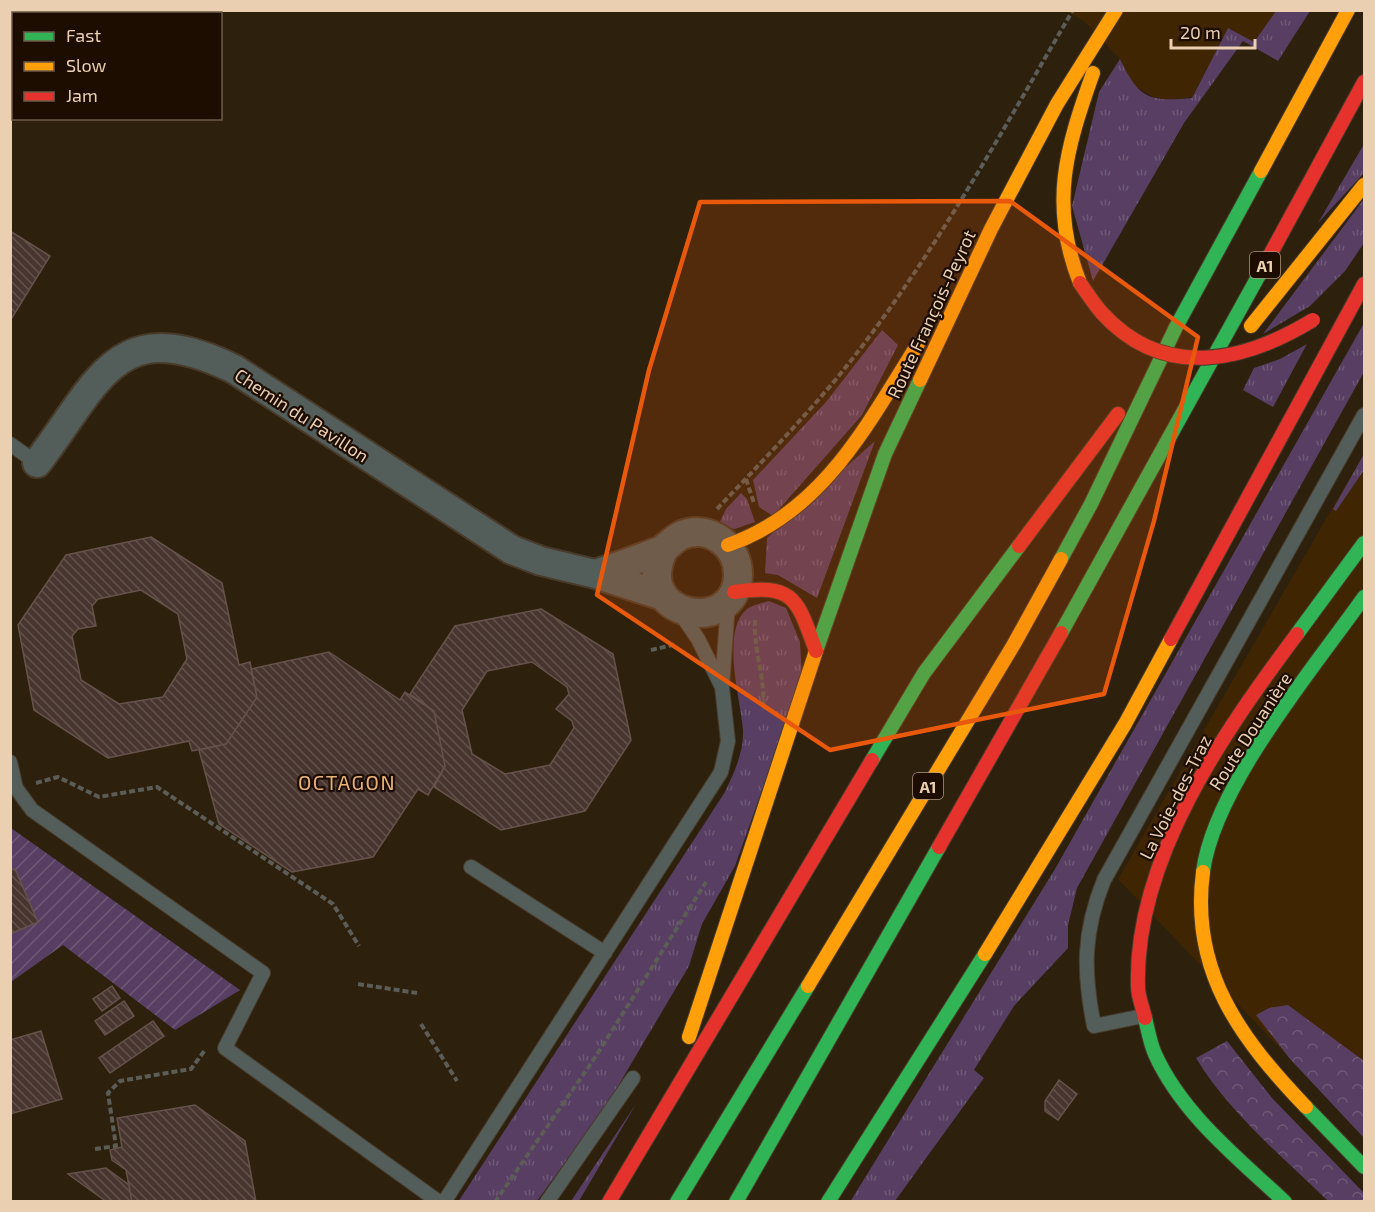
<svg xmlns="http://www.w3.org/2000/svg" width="1375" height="1212" font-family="'Exo 2',sans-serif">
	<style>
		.built { fill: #3f2502 }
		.grass { fill: url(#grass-tufts) }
		.forest { fill: url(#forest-crowns) }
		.garden { fill: url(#garden-furrows) }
		.building { fill: url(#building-back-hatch); stroke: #66524b; stroke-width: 1.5; fill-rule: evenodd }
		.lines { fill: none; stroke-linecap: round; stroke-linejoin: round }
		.lane-casing { stroke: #493b2a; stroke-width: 16 }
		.street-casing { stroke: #493b2a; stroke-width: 32 }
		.fast-casing { stroke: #493b2a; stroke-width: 16 }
		.slow-casing { stroke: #493b2a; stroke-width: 16 }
		.jam-casing { stroke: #493b2a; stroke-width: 16 }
		.path { stroke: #5b5d56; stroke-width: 4; stroke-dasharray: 6 3; stroke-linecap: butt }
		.lane { stroke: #535d5a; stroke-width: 14 }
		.street { stroke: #535d5a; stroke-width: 28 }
		.fast { stroke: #30b455; stroke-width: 14 }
		.slow { stroke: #ff9f0a; stroke-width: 14 }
		.jam { stroke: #e5322d; stroke-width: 14 }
		.jam-bridge-casing { stroke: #493b2a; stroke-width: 16; stroke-linecap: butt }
		.jam-bridge { stroke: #e5322d; stroke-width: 14 }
		.marked { fill: #e8590c; fill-opacity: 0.2; stroke: #e8590c; stroke-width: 4.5; stroke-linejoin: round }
		.labels { text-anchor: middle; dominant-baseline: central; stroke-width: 4.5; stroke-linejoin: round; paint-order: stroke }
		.shield { fill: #1c0d00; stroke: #ac957c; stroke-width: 1.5 }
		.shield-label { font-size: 16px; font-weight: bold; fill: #eacfb1 }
		.street-label { font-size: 18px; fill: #eacfb1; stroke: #1c0d00 }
		.neighbourhood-label { font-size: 20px; letter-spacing: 1.5px; fill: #e7b375; stroke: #1c0d00 }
	</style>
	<defs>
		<pattern id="grass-tufts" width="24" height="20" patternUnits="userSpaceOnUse" patternTransform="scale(1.5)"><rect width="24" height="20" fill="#573e62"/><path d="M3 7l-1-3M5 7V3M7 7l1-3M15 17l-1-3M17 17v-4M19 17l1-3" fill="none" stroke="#6f5976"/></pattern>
		<pattern id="forest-crowns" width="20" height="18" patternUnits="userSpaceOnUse" patternTransform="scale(1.5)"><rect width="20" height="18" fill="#573e62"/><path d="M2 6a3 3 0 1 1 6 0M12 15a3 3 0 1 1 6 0" fill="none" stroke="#6f5976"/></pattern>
		<pattern id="garden-furrows" width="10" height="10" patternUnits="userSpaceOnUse" patternTransform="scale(1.5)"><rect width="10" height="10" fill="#573e62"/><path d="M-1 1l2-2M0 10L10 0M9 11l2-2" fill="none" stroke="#6f5976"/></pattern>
		<pattern id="building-back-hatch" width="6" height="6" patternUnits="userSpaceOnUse" patternTransform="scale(1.5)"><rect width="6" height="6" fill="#48352f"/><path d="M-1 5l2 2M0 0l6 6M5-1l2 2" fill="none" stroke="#63514b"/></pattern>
	</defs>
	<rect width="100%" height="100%" fill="#2d200d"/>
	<path class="built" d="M1066,11h210l-22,31 -26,-13 -36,68 -32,4 -27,-16 -13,-26 -36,-38z
		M1364,453v683l-246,-257z"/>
	<path class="grass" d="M1276,11h34l-32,50 -35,-20 -59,82 -91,158 -21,-75 27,-114 21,-33c19,40 29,43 72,39l36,-70 26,14z
		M1364,144v29l-46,50z
		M1364,199v44l-19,28 -35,35 -47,28z
		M1364,323v49l-287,516 -9,37v23l-54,58 -40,64 10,8 -89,123 -45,1 205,-333z
		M882,330l16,15 -36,70 -89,101 -14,-9 -6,-27 73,-78z
		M1307,344l-34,63 -30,-17 11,-22 26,-9z
		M875,441l-58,157 -39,-23 -13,-2 2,-35z
		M1364,454v16l-28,41 -3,-2z
		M741,493l6,6 8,23 -20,7 -17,-3 8,-17z
		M769,601l17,7 14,34 2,36 -67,188 -33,58 -13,42 -84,142 -68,93 -79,1 267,-410c9,-19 19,-40 18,-62 -2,-29 -23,-99 4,-121 5,-4 16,-6 22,-8z
		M636,1104l-57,97h-8z"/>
	<path class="forest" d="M1288,1005l76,56v77l-74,-79 -34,-44 13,-7z
		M1227,1041l45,57 92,95v8h-36c-46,-45 -98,-87 -132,-143z"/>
	<path class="garden" d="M11,828l229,162 -65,40 -112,-85 -52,37z"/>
	<path class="building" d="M10,231l40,25 -40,65z
		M151,537l71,46 17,82 11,-3 7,35 -31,47 -34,7 -3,-10 -81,17 -74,-48 -16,-85 48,-70zM141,590l37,24 9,45 -24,38 -44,7 -38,-24 -9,-44 6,-7 18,-3 -4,-20 6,-7z
		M541,609l72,45 18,86 -46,71 -84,19 -67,-43 11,-21 -11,-55 -24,-17 45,-68zM532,662l35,25 2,7 -13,15 16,12 2,7 -24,37 -45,9 -33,-20 -10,-44 25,-39z
		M329,652l71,48 5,-8 29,19 11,55 -17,29 -10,-6 -45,68 -81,15 -73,-48 -20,-74 27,-6 31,-47 -6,-28z
		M15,869l23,53 -28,12v-63z
		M112,986l8,12 -18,13 -9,-12z
		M124,1001l10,15 -29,19 -10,-14z
		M153,1021l11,15 -54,37 -11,-15z
		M41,1031l21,68 -52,15v-74z
		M1059,1080l18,14 -19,26 -13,-9v-10z
		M195,1105l50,36 11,61h-124l-6,-32 -14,-10 -2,-10 12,-3 -5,-29z
		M106,1168l23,17 3,17h-25l-39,-28z"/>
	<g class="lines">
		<g class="lane-casing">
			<path id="lane" d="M10,444l27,19
				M679,611l19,28 23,46
				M10,762l6,26 16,22 231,163 -38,75 214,154
				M471,867l134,86
				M1143,1016l-49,10c-11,-55 -11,-94 10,-146l260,-465
				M444,1202l277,-430 7,-31 -6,-54 6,-84
				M547,1202l86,-124"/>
		</g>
		<g class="street-casing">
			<path id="street" d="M37,463c63,-82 79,-151 197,-94l278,181 29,11 54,13 68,22
				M595,574c22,-7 43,-15 65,-23 8,-4 13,-12 22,-16 28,-11 57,11 56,41 -2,61 -109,42 -74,-27"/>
		</g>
		<g class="fast-casing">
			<path id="fast" d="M1061,559l30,-55 85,-177 85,-156
				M1061,633l203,-367
				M1297,634l67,-91
				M816,651l69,-197 35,-74
				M872,760l52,-87 95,-127
				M1203,872c11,-86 111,-204 161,-275
				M1145,1018c3,12 5,25 10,36 27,60 83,104 130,148
				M1306,1107l58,60
				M677,1202l131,-216
				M736,1202l203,-355
				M828,1202l157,-248"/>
		</g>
		<g class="slow-casing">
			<path id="slow" d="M1261,171l87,-161
				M1080,283c-31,-78 -14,-134 13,-210
				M1251,326l113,-141
				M920,380l71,-151 66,-125 59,-94
				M728,545c95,-33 139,-120 190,-201
				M1203,872c-13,99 37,166 103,235
				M985,954l140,-230 46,-85
				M808,986l206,-342 47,-85
				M689,1037l127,-386"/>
		</g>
		<g class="jam-casing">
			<path id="jam" d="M1264,266l100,-184
				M1019,546l99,-132
				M734,592c61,-9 63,7 82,59
				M1171,639l193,-355
				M939,847l122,-214
				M1145,1018c-2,-10 -7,-21 -7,-31 -4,-128 86,-255 159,-353
				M609,1202l263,-442"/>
		</g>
		<path class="path" d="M746,479l8,24
			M717,509c41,-43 82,-86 120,-131 90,-110 164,-245 236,-368
			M755,620c-2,30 11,59 8,90
			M651,650l26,-6
			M36,783l22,-6 41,20 58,-10 176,117 26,42
			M358,984l59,9
			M421,1024l36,57
			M95,1149l21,-3 -8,-53 12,-12 71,-12 14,-19
			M495,1202l99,-143 112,-177"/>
		<use href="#lane" class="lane"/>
		<use href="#street" class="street"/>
		<use href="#fast" class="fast"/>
		<use href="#slow" class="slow"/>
		<use href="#jam" class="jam"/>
		<g class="jam-bridge-casing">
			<path id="jam-bridge" d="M1080,283c7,10 14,21 22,30 62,68 142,49 211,7"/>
		</g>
		<use href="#jam-bridge" class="jam-bridge"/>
	</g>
	<path class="marked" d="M1010,201l188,136 -44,184 -50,173 -274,56 -233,-155 52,-225 51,-168z"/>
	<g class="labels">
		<g class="shield">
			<rect x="1250" y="252" width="30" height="26" rx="4.5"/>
			<rect x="913" y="773" width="30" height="26" rx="4.5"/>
		</g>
		<g class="shield-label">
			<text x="1265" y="265">A1</text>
			<text x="928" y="786">A1</text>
		</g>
		<g class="street-label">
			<text transform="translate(931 314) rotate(-65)">Route François-Peyrot</text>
			<text transform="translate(302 415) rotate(33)">Chemin du Pavillon</text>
			<text transform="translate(1250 731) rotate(-57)">Route Douanière</text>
			<text transform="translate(1175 797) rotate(-63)">La Voie-des-Traz</text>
		</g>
		<g class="neighbourhood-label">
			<text x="347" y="782">OCTAGON</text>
		</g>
	</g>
	<rect width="1375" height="1212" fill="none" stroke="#eacfb1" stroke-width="24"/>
	<rect x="12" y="12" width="210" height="108" fill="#1c0d00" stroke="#6e5b47" stroke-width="1.5"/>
	<rect x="24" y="32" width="30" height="9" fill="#30b455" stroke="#6e5b47" stroke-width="1.5"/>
	<text x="66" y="42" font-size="18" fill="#eacfb1">Fast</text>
	<rect x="24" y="62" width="30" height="9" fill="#ff9f0a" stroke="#6e5b47" stroke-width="1.5"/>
	<text x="66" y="72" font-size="18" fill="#eacfb1">Slow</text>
	<rect x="24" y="92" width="30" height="9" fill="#e5322d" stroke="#6e5b47" stroke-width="1.5"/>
	<text x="66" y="102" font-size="18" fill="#eacfb1">Jam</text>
	<path d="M1171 39v9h84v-9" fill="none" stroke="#eacfb1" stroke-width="3"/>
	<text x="1180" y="39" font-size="18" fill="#eacfb1" stroke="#1c0d00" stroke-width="4.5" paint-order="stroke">20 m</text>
</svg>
